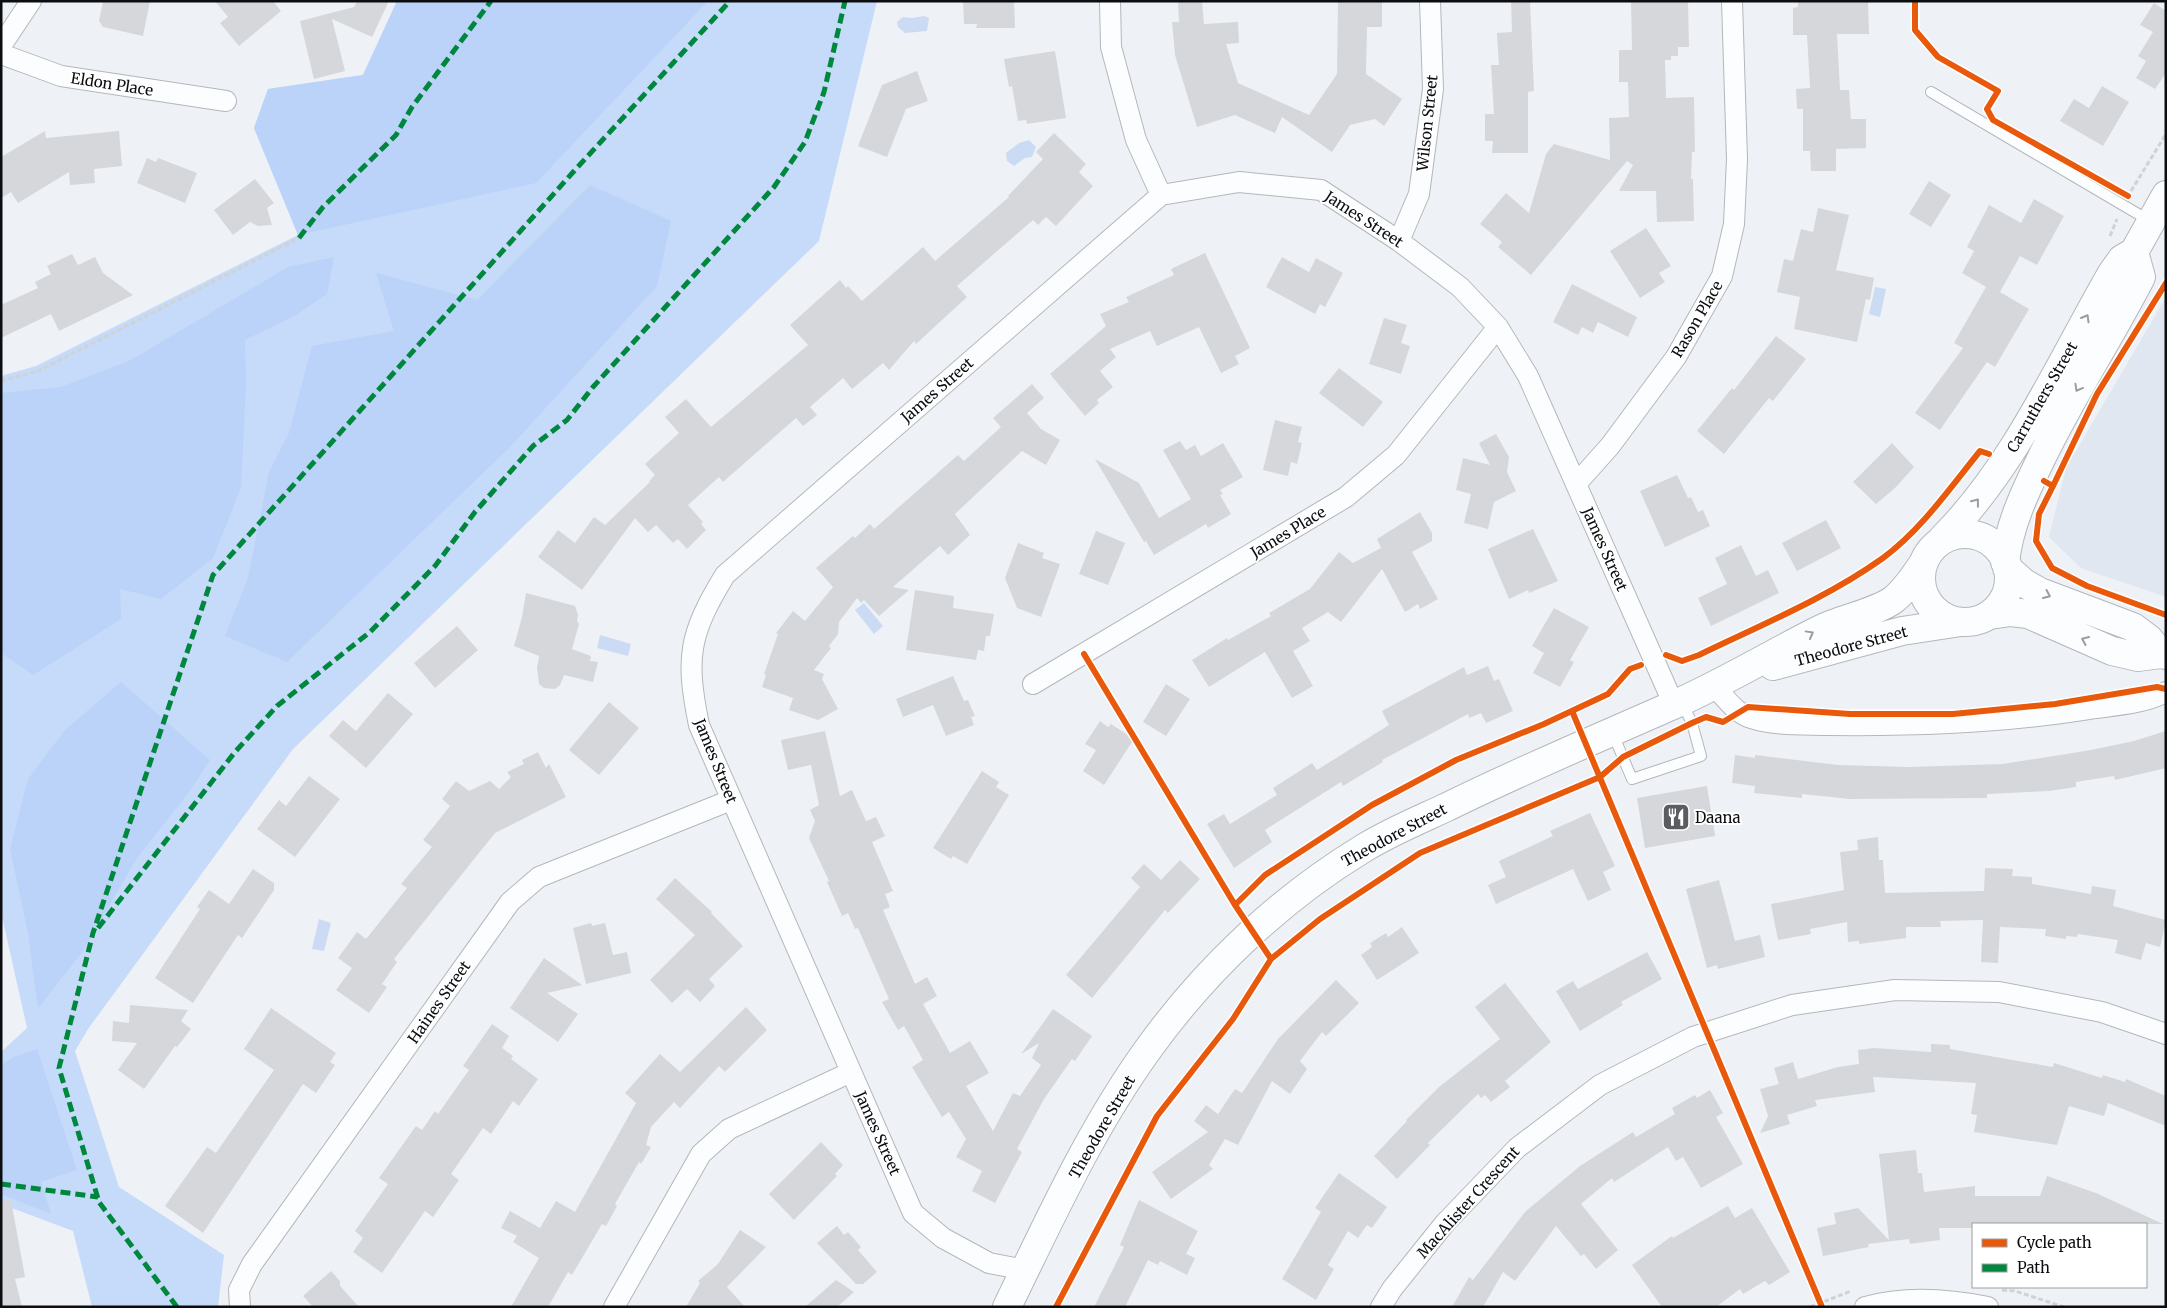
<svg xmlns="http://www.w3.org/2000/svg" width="2167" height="1308" font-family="Merriweather,serif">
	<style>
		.built { fill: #e0e7f1 }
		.green { fill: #c6daf9 }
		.forest { fill: #bbd3f8 }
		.water { fill: #cbdbf3 }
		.building { fill: #d5d7db }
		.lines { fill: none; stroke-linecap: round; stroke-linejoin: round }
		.service-casing { stroke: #b4b7ba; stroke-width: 12 }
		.minor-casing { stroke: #b4b7ba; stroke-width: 22 }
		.secondary-casing { stroke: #b4b7ba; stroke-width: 30 }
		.path { stroke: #d0d2d3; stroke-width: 3; stroke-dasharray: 5 2.5; stroke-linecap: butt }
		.service { stroke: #fcfdfe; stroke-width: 10 }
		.minor { stroke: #fcfdfe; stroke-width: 20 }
		.secondary { stroke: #fcfdfe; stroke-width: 28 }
		.quiet { stroke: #00873e; stroke-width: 5; stroke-dasharray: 10 5; stroke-linecap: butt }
		.cycleway-casing { stroke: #fff; stroke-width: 9 }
		.cycleway { stroke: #e8590c; stroke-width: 6 }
		.oneway { stroke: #9c9d9f }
		.labels { text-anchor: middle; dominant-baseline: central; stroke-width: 4; stroke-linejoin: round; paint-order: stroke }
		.street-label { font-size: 15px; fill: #0b0d10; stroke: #fff }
		.poi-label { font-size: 15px; fill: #0b0d10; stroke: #fff; text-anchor: start }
	</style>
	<rect width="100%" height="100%" fill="#eef2f6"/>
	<path class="built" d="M2166,297v300l-85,-29 -32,-31 17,-69z"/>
	<path class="green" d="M397,1h480l-58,240 -526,508 -205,280 -13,22 44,136 105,68 -6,52h-126l-19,-76 -72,-27v-152l26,-24 -26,-116v-536l35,-10 262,-131 -44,-107 14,-39 95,-14z"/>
	<path class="forest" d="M397,1h311l-172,182 -238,52 -44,-107 14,-39 95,-14z
		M590,185l81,36 -14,65 -146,160 -224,216 -62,-26 23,-58 21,-106 20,-39 23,-87 82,-15 -18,-58 101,27z
		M334,257l-7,37 -31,21 -51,25 1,44 -5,104 -28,70 -52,41 -41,-10 1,30 -88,56 -32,-22v-260l60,-6 70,-27 157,-93z
		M121,682l89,78 -21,32 -52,66 -54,93 -45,57 -10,-75 -18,-84 18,-70 37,-49z
		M37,1049l40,121 -36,12 10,32 -50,-20v-129l12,-8z"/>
	<path class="water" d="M924,16l5,2 -2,13 -22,2 -7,-6 -1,-5 6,-5 9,1z
		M1029,140l7,7 -4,10 -7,1 -11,8 -7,-5 -1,-8 13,-10z
		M1875,287l11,2 -6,28 -11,-3z
		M864,603l19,23 -9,8 -19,-24z
		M600,635l31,9 -3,12 -31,-8z
		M319,919l12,4 -7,28 -12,-2z"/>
	<path class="building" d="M103,1h47l-7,35 -40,-9 -4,-6z
		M215,1h58l8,10 -42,35 -19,-23 8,-6z
		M357,1h32l-17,36 -40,-18 13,52 -31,8 -14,-58 54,-14z
		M963,1h51l1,27h-39l1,-4h-13z
		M1178,1h24l2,23 34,-2 1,21 -13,1 12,39 71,32 28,-41 1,-73h44v26h-15l-1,47 36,25 -18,27 -9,-7 -25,6 -18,27 -50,-35 -7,16 -40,-18 -38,12 -22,-72 -3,-33h7z
		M1511,1h19l4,90 -6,1v61h-36l1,-12h-8v-27h9l-3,-49h8l-2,-32 15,-1z
		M1631,1h57l1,46h-11v9h-7v4h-6l1,38 28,-1 1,55h-3l-1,27h2l1,42 -37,1 -1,-31h-37l14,-26 -6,-4 -96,114 -33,-28 4,-5 -22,-18 26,-31 23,20 17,-59 8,-10 56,16 -1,-42 20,-1 -1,-35h-9v-32h13z
		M1798,1h70l1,33h-32l3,56h9l2,29h15v29l-30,1v22h-25l-1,-20h-7v-42h-6l-1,-20 14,-1 -3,-53h-14v-27l5,-1z
		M2154,3l12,8v62l-11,16 -19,-11 10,-17 -8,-5 15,-24 -13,-7z
		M1055,51l11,67 -39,6 -1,-4 -8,1 -6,-35 -3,1 -5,-28z
		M917,71l11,30 -22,8 -19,48 -29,-11 24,-61z
		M2102,86l27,16 -26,44 -43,-25 14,-22 15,9z
		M45,131l1,7 73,-7 3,35 -28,3 1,14 -25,2 -1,-13 -51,31 -7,-11 -10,6v-41z
		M1054,133l32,31 -7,8 14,14 -37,40 -10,-9 -8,8 -5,-5 -76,66 10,11 -51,47 -2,-3 -25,29 -6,-7 -31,26 -9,-11 -33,29 7,8 -14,11 -7,-8 -73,64 -4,-5 -31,28 15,17 -2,2 5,6 -19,19 -9,-10 -5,4 -17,-18 -8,7 -13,-14 -53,72 -44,-33 20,-27 17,13 19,-26 11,8 45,-43 -1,-1 6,-6 -10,-11 34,-31 -14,-16 21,-18 25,28 97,-82 -18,-20 50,-45 6,8 2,-2 14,15 61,-54 12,14 74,-64 -1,-1 35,-37 -7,-7z
		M147,158l9,4 2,-4 39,15 -12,30 -48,-20z
		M255,179l19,24 -7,5 5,17 -14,1 -8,-4 -17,13 -19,-25z
		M1929,181l22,14 -20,32 -22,-13z
		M2034,199l30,17 -27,49 -17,-9 -20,36 29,17 -34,58 -8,-5 -47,68 -25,-17 48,-65 -9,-5 32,-56 -24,-14 12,-22 -7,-4 22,-42 32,18z
		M1818,208l31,7 -13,55 38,8 -4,22 -4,-1 -9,43 -63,-13 6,-32 -23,-5 7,-33 9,2 8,-32 12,3z
		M1646,228l25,38 -12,7 6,9 -25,16 -30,-47z
		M1205,253l45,95 -15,8 4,8 -18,9 -22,-46 -42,19 -7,-15 -40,18 6,8 -16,14 13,16 -16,13 2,3 -14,13 -35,-42 56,-48 -6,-12 29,-12 -3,-5 48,-22 -3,-6z
		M72,254l6,11 17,-8 8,16 30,22 -74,36 -8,-17 -50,24v-33l37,-17 -3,-6 16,-8 -4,-8z
		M1282,257l27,15 7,-14 27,15 -18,34 -5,-3 -5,10 -49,-27z
		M1572,284l65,33 -9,20 -30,-15 -5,11 -11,-6 -4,8 -25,-13z
		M1384,318l23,7 -6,18 9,3 -9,28 -32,-10z
		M1776,336l30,23 -33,42 -4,-3 -45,56 -27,-23 35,-43 2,2z
		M1339,368l44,34 -20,25 -44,-34z
		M1032,384l12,14 -17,15 14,16 19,11 -14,25 -24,-14 -67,63 15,21 -22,20 -8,-9 -47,41 16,3 -30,26 -15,-16 -3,3 -4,-5 -18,24 -1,12 -9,12 2,2 -17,22 10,4 -2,5 16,30 -20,11 -29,-10 4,-12 -31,-11 4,-12 -2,-1 14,-40 -2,-1 17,-22 12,10 28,-34 -17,-19 37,-32 2,2 15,-14 4,5 84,-74 6,6 37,-34 -8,-9z
		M1275,420l27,7 -4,15 4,1 -5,21 -6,-2 -3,14 -25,-6z
		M1496,434l13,23 -2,15 9,19 -22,11 -6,27 -24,-6 7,-29 -15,-4 7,-32 27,7 -11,-22z
		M1180,441l6,9 9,-5 6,11 22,-13 20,34 -23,13 3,4 -3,1 11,19 -23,14 -2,-4 -52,31 -8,-14 -2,1 -49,-83 44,24 20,35 32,-19 -28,-49z
		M1892,443l22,24 -19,21 -19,16 -23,-22z
		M1677,475l11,23 3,-1 7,15 5,-2 7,16 -45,21 -25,-56z
		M1420,512l12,21v8l-20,11 26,47 -18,10 -2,-5 -13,8 -23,-43 -41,53 -13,-10 -26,16 8,13 -17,10 20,35 -21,12 -27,-46 -56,35 -17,-27 35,-22 1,2 43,-24 -2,-3 41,-24 29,-37 14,11 28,-15 -4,-9z
		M1826,520l15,28 -44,23 -15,-28z
		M1533,529l25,52 -29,12 -1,-3 -19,9 -21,-50z
		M1096,531l29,12 -17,42 -29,-11z
		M1018,543l26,10 -2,5 18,6 -19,53 -24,-9 -12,-30z
		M1741,545l15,31 12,-6 11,23 -68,33 -13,-28 29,-14 -12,-26z
		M915,590l39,6 -1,12 41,6 -4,22h-4l-2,15 -6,-1 -2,10 -70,-10z
		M526,593l49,13 3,9 -1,6 2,3 -7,25 19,7 -1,5 8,1 -5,20 -29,-7 -4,10 -5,4 -11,-1 -5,-4 -2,-16 2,-12 -25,-10 8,-29z
		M1554,608l35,19 -19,33 4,2 -14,25 -27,-14 11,-20 -12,-7z
		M457,626l21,24 -43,38 -21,-25z
		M1488,666l6,15 5,-2 14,32 -27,12 -5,-10 -12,5 -1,-4 -86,46 1,2 -40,24 -2,-4 -76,48 7,12 -38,26 -27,-44 17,-10 6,10 47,-29 -4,-7 39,-25 5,7 72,-45 -7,-14 82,-44 3,8z
		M953,676l11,25 4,-1 7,16 -4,1 3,8 -28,11 -13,-31 -30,12 -7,-18z
		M1166,684l24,15 -24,37 -23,-14z
		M388,693l25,21 -47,54 -37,-32 14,-16 13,11z
		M609,702l30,26 -40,47 -30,-25z
		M1100,721l8,6 3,-3 23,15 -30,46 -21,-14 13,-21 -11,-6z
		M825,731l15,65 12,-6 14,31 10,-4 9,19 -13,6 21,49 -8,3 5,13 -7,3 32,74 12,-7 10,19 -14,8 27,49 20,-12 19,32 -23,13 27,45 20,-38 7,3 21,-31 -9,-7 7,-15 -18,11 32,-45 39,27 -17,25 -3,-2 -28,40 -27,50 5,3 -27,51 -23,-12 10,-20 -26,-14 10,-18 -17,-27 -7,5 -30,-50 11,-7 -19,-34 -6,4 -16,-28 7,-3 -31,-71 -3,1 -7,-16 -6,3 -15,-34 2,-1 -20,-43 6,-17 -5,-11 9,-5 -8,-40 -23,5 -7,-30z
		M2166,731v37l-51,12 -1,-4 -38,6v5l-27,4 -62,3v4l-137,1 -48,-5v4l-48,-5 1,-7 -23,-3 3,-28 20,3v-3l83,10 71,2 94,-3 88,-14 43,-9z
		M538,752l8,16 3,-4 17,33 -71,36 -101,126 3,3 -15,22 5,3 -18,26 -33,-23 16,-22 -14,-10 19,-26 9,7 41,-51 -6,-4 31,-37 -9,-7 27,-34 -8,-7 14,-18 13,10 21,-10 9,8 12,-12 -4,-5 17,-8 -2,-4z
		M982,771l17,11 -3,5 13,8 -42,69 -14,-8 -2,3 -18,-11z
		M309,776l31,23 -45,58 -38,-28 22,-29 7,6z
		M1707,786l8,50 -70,12 -8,-50z
		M1590,813l25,53 -12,6 8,18 -23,11 -15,-32 -77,35 -8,-19 18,-8 -7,-16 54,-25 -3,-5z
		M1878,837l1,23h4l2,33 99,-2 1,-23 28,1 -1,7 20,1v7l59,10 1,-8 24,4 -3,16 53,14 -6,27 -14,-4 -5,17 -26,-7 3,-13 -40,-6 -1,3 -11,-1v3l-21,-3 1,-7 -46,-2 -2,36 -17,-1 2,-42 -43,1 1,6h-35v11l-47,6v-3l-11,1 -1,-20 -37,7 1,5 -33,6 -7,-36 73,-14 -4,-38 18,-2 -1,-10z
		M1180,860l20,19 -32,34 -3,-3 -73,88 -26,-23 74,-88 -9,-9 13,-14 17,16z
		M253,869l21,14v7l-32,48 -4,-3 -45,68 -38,-25 45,-69 -3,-2 12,-17 20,14z
		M675,878l37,34 -1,1 32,33 -34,33 6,7 -15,16 -13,-13 -15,14 -22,-23 45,-45 -39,-36z
		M1719,880l16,61 25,-6 5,22 -47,12 -1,-4 -10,3 -21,-79z
		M591,923l1,3 13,-3 8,32 14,-3 4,21 -45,11 -13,-56z
		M1402,927l17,26 -42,27 -16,-25 11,-8 -2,-4 16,-10 2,4z
		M1647,952l15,27 -41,23 2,3 -43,26 -24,-40 17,-10 5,8z
		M544,958l38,27 -35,8 31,21 -20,28 -48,-34z
		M1336,980l23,23 -33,33 -4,-4 -22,29 7,8 -17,25 -18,-13 -34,64 -13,-6 -16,26 4,4 -42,30 -19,-27 56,-40 -14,-11 12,-16 12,9 17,-25 7,4 36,-54z
		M1505,983l46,59 -46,39 5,6 -19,15 -6,-7 -4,3 -3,-4 -50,49 2,2 -33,34 -23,-23 33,-35 -1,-1 33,-33 61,-48 -25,-32z
		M130,1005l58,5 -7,11 10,8 -14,18 -2,-1 -31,43 -26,-19 19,-27 -25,-2 1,-20 16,2z
		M746,1007l21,23 -42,42 -6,-6 -39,42 -6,-6 -23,25 -5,18 5,2 -10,17 -2,-2 -24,42 2,2 -11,20 -4,-2 -30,51 -4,-3 -20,35h-37l28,-49 -26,-16 4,-6 -16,-8 9,-17 30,17 16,-27 19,11 61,-109 -11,-10 35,-39 20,18z
		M271,1008l65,45 -6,9 5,3 -19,28 -13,-9 -100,149 -38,-27 42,-59 9,6 58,-83 -30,-21z
		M492,1024l17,12 -7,12 11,8 -2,3 27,20 -19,27 -6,-5 -22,33 -8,-6 -32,46 8,6 -26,37 -8,-6 -43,62 -29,-21 10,-14 -8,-7 33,-47 -9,-6 37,-52 6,4 13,-19 3,3 31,-44 -6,-4z
		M1931,1044l19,1v4l103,18 1,-4 48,15 1,-3 22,7 1,-3 40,17v30l-58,-23 -4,13 -35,-10 -12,39 -83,-13 3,-17 -6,-1 5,-31 -103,-6 2,15 -60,8 2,6 -30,9 3,9 -30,9 8,-17 -8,-27 19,-5 -5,-16 19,-6 5,17 40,-12 21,-3 -1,-14 16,-2 57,4z
		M1710,1090l13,23 -7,4 27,47 -42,24 -18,-31 -7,4 -8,-14 -54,35 -2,-4 -31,26 37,46 -22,19 -12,-15 -3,2 -25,-30 -41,55 -12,-9 -20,35h-31l17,-30 4,3 52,-68 55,-46 53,-34 3,5 39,-23 -3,-6 23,-13 2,3z
		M821,1142l22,23 -8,9 2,2 -43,44 -25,-26z
		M1916,1150l2,23h4l2,19 51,-6v10h65l7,-20 49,17 67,31h-190v4h-34l1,12 -30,4 -1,-5 -41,5 1,3 -46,9 -6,-28 19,-4 -2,-11 24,-5 31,32 -10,-86z
		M1339,1173l48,34 -15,21 -5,-3 -9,13 -10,-7 -20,34 6,4 -18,31 -34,-21 39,-67 -6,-4z
		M11,1200l14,77 -10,2 7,28h-21v-106z
		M1139,1200l59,31 -12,23 9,4 -8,17 -27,-14 -2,4 -10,-5 -23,47h-31l30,-60 -4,-2z
		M1728,1206l7,12 17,-10 38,64 -21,13 -4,-4 -22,13 -3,-5 -24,18h-54l-30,-42 40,-29 1,2z
		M837,1226l7,9 4,-3 13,15 -3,3 19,22 -14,12h-7l-39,-41z
		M740,1230l26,17 -39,40 18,20h-59l14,-24 -2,-2 20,-17z
		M331,1271l9,10v5l19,21h-46l-10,-11z
		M836,1280l18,12 -17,15h-32z"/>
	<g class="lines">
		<g class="service-casing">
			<path id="service" d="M1931,92l219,129
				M1613,734l19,45 69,-23 -9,-33 -10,-20"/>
		</g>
		<g class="minor-casing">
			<path id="minor" d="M1110,1l1,46 25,93 25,55
				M1,46l30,-45
				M1,54l60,22 165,25
				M1399,241l20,-47 14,-105 -3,-88
				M1576,484l34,-38 66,-89 46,-81 12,-52 3,-65 -5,-158
				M1033,684l313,-187 50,-42 102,-128
				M1714,686c11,11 21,27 37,32 24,8 53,6 79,7 89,1 177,-2 266,-17 22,-3 49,-5 70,-16
				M1025,1270l-36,-7 -46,-25 -30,-25 -214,-488c-14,-68 -10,-91 26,-150l436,-380 78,-13 82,8 78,51 61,46 38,40 30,49 146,329
				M240,1307l-1,-17 13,-26 258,-362 29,-25 192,-77
				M614,1307l87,-153 28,-25 122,-57
				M1381,1307l11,-18 53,-66 72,-75 83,-63 93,-48 99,-32 103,-15 104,2 103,20 64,22
				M1865,1307c39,-11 84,-8 123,0"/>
		</g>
		<g class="secondary-casing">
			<path id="secondary" d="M1921 578a44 44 0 1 1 88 0a44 44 0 1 1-88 0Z
				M1943,538c72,-72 118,-177 169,-265l10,-14 12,-7 32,-57
				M2005,562c4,-36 19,-68 35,-101 30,-63 69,-122 101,-184l-7,-25
				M2007,568l17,15 16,9 93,35 16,12 12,15
				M1990,615l21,-3 17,2 84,37 26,6 23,-3 5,1
				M1773,666l129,-35 59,-9
				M1007,1307c43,-88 84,-179 142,-259 57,-79 131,-149 215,-200 26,-16 55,-28 83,-41 73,-36 149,-68 224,-101 51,-22 98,-51 148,-76 21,-11 56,-17 74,-30 13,-10 22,-25 31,-38"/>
		</g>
		<path class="path" d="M2131,191l35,-57
			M2110,236l7,-17
			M1,381l37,-10 261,-133
			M2002,1290l13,1 49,16
			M1810,1307l41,-16"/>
		<use href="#service" class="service"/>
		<use href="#minor" class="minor"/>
		<use href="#secondary" class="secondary"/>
		<path class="quiet" d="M299,238l24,-31 73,-72 16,-28 79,-106
			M98,928l137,-176 42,-46 93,-74 65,-66 40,-54 58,-66 34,-26 26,-33 181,-200 31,-45 19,-50 21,-91
			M1,1184l97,13
			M177,1307l-78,-105 -40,-134 34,-135 120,-358 362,-405 155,-169"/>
		<g class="cycleway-casing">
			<path id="cycleway" d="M1915,1v29l23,27 60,34 -11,18 6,11 135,76
				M2044,481l9,5 -14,28 -3,27 16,27 35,18 79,29
				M2053,486l44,-92 69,-111
				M1084,654l151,251 36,54
				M1666,655l16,6 17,-6c62,-30 128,-57 184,-97 38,-28 67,-70 97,-107l9,3
				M1572,711l250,596
				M1235,905l30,-30 107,-70 84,-45 88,-36 64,-30 22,-25 11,-4
				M1056,1307l101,-191 76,-97 38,-60 49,-40 100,-66 180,-76 23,-20 69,-34 14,-6 17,5 25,-15 102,7h103l102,-10 102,-17 9,2"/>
		</g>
		<use href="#cycleway" class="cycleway"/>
	</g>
	<defs><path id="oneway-chevron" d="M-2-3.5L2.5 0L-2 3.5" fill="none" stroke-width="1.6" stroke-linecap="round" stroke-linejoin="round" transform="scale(1.25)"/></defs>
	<g class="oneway">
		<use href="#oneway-chevron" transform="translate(2086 318) rotate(-60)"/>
		<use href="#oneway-chevron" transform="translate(2078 388) rotate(119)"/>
		<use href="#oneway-chevron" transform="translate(1976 502) rotate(-52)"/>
		<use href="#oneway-chevron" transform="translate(2047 595) rotate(24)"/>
		<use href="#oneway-chevron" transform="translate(1810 634) rotate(-29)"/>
		<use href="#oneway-chevron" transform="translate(2085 640) rotate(-156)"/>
	</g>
	<defs>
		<g id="restaurant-square" transform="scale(1.4375)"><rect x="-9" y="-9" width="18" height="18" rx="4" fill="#5a5d60" stroke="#fff"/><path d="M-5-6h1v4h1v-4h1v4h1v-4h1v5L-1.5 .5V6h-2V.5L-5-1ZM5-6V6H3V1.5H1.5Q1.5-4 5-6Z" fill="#fff"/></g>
	</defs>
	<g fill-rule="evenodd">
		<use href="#restaurant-square" x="1676" y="817"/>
	</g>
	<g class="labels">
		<g class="street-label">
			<text transform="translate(112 84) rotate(9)">Eldon Place</text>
			<text transform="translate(1427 123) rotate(-84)">Wilson Street</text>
			<text transform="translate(1364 219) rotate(33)">James Street</text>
			<text transform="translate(1697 319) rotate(-60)">Rason Place</text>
			<text transform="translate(937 390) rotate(-41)">James Street</text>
			<text transform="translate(2042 397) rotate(-60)">Carruthers Street</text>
			<text transform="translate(1288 532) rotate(-31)">James Place</text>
			<text transform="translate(1605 549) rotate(66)">James Street</text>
			<text transform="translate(1851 646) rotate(-15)">Theodore Street</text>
			<text transform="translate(716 761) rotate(68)">James Street</text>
			<text transform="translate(1394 835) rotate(-28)">Theodore Street</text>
			<text transform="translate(439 1002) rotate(-55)">Haines Street</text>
			<text transform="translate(1102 1127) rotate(-60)">Theodore Street</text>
			<text transform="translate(878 1133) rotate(66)">James Street</text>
			<text transform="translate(1468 1202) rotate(-48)">MacAlister Crescent</text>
		</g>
		<g class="poi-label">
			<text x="1695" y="817">Daana</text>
		</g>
	</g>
	<rect width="2167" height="1308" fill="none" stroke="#0b0d10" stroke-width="5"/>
	<rect x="1972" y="1223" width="175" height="65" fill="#ffffff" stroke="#9d9e9f"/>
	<rect x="1982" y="1239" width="25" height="8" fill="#e8590c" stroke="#9d9e9f"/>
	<text x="2017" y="1248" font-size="15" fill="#0b0d10">Cycle path</text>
	<rect x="1982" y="1264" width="25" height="8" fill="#00873e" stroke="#9d9e9f"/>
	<text x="2017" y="1273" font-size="15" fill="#0b0d10">Path</text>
</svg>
